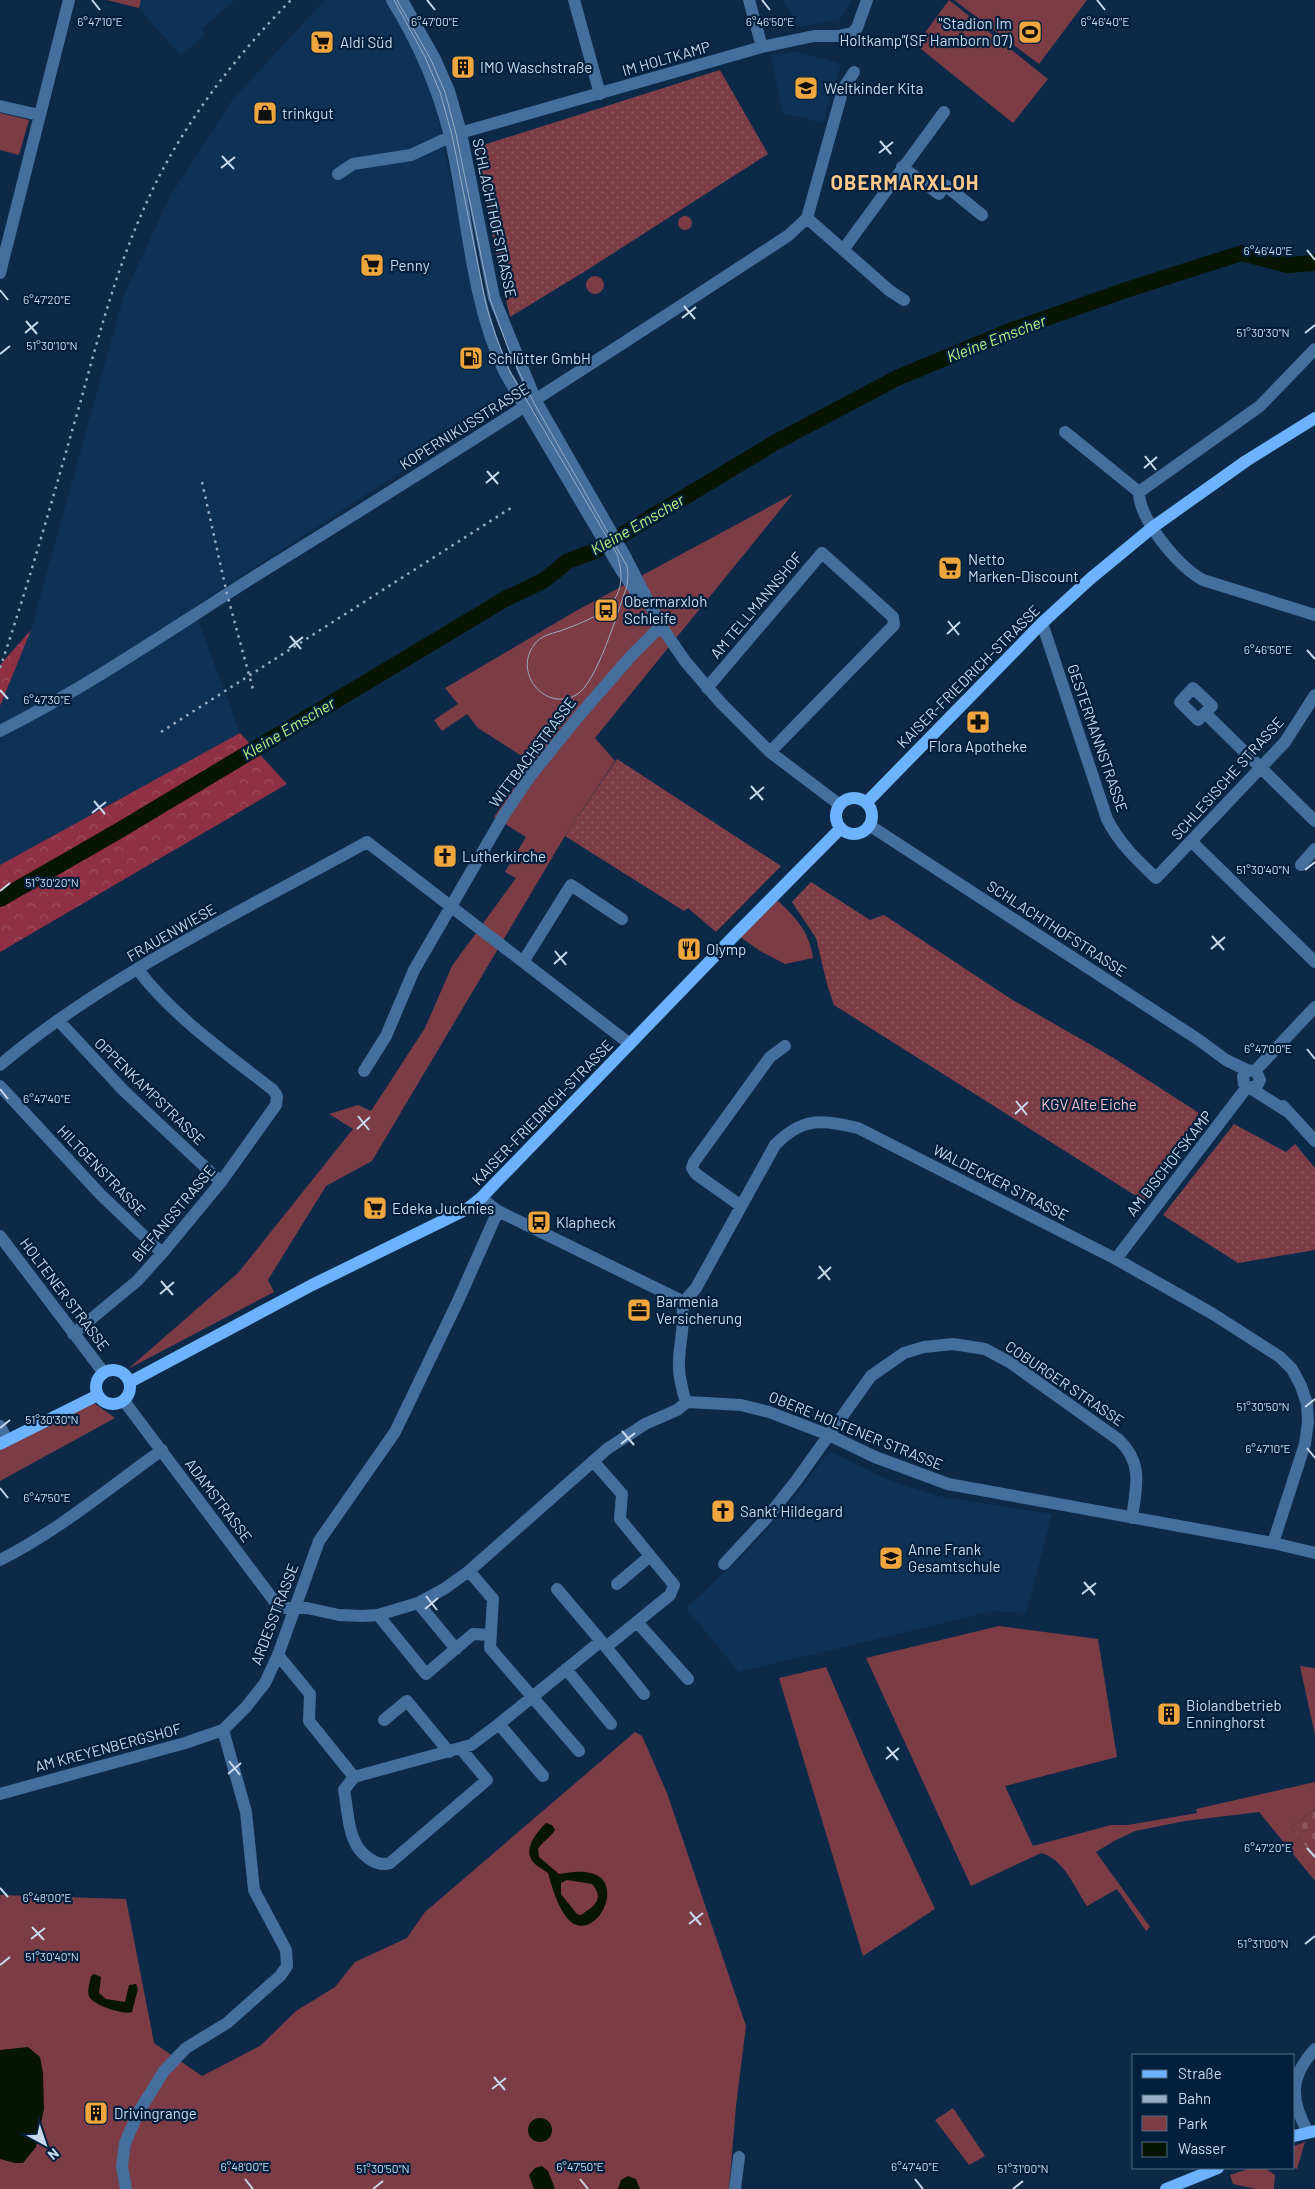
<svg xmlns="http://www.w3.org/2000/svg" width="1315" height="2189" font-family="Barlow,sans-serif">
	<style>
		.built { fill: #0e3256 }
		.green { fill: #7c3c46 }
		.forest { fill: url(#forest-crowns) }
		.cemetery { fill: url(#cemetery-stones) }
		.garden { fill: url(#garden-dots) }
		.water { fill: #081500; fill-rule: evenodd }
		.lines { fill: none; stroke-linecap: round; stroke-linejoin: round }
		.river { stroke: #081500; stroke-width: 16 }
		.minor { stroke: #446e9b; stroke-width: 12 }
		.major { stroke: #6cb2fc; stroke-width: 12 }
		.tram { stroke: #98acc2; stroke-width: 1 }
		.rail { stroke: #98acc2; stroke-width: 2.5; stroke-dasharray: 2.5 5; stroke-linecap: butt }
		.ticks { fill: none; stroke: #c8d9ec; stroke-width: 2 }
		.labels { text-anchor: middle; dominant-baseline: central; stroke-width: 4.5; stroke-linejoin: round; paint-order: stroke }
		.poi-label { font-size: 15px; fill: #c8d9ec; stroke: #02203d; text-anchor: start }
		.street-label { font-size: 15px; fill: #c8d9ec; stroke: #02203d }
		.park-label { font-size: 15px; fill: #f8c1c7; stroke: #02203d }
		.water-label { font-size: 16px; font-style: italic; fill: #b8f37f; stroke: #02203d }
		.district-label { font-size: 20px; font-weight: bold; letter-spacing: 1px; fill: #fdc889; stroke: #02203d }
		.ticks-label { font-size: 12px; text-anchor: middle; fill: #c8d9ec; stroke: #02203d; stroke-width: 4.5; stroke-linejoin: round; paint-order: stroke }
	</style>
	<defs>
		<pattern id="forest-crowns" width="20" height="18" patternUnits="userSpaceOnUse" patternTransform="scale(1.25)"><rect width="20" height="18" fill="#8f3044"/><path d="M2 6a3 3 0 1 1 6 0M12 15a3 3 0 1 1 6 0" fill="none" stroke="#9d4d5f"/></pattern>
		<pattern id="cemetery-stones" width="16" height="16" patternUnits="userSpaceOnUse" patternTransform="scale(1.25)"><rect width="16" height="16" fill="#7c3c46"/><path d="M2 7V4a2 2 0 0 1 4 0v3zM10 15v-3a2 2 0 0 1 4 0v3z" fill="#8d5861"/></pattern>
		<pattern id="garden-dots" width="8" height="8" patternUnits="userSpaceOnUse" patternTransform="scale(1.25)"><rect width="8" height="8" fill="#7c3c46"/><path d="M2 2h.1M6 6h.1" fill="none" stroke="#8d5861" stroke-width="1.8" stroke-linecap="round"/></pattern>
	</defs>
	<rect width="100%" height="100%" fill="#0c2a48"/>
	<path class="built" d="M141,0h94l-34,29 4,5 -24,22 -42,-48z
		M325,0h62l39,64 61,285 24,47v5l-318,206 47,126 -240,132v-159l31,-76 93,-335 47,-100 62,-96z
		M783,0h70l-14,20 -40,7z
		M798,52l43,12 -18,59 -41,-10 -11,-58z
		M831,1452l62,30 49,15 110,17 -26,99 -32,-2 -255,61 -53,-64 64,-59 48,-56 27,-38z"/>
	<path class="green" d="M107,0h34l-2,8z
		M949,0l99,79 -35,44 -97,-78z
		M954,0h133l-48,64z
		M0,113l29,7 -10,35 -19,-5z
		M678 223a7 7 0 1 1 14 0a7 7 0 1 1-14 0Z
		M586 285a9 9 0 1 1 18 0a9 9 0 1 1-18 0Z
		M793,494l-198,244 20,23 -50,75 -193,325 -46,25 -58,94 6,12 -146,77 110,-96 115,-144 -24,-15 29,-9 13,6 54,-83 27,-62 64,-88 -11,-6 21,-35 -32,-20 37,-55 -53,-34 -11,-14 -25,17 -8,-11 24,-16 -13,-16 129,-76z
		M773,896c21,20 36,33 40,62l-28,6 -25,-13 -24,-17z
		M94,1403l21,15 -115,63v-31z
		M999,1626l99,13 19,118 -112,29 28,60 78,-21h17l69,-12 -1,-4 119,-27v27l-24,18 24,32v22l-56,-69 -74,9 -50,10 -21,10 -18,11 54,75 -4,4 -29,-42 -30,17c-12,-18 -24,-48 -46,-53l-70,33 -105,-228z
		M1300,1666l15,2v67l-14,-64z
		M826,1667l48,112 61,130 -72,47 -84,-278z
		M635,1732l7,4 25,57 79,233 -10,80 -7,83h-729v-294l126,4 28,144 48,33 58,-30 36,-35 39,-24 20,-25 52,-24 18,-26z
		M953,2108l32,48 -16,9 -34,-45z
		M1305,2142l-8,27 -3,-1v-22z
		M1251,2168h14l10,7 -1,14h-18l-23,-5 -3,-9z"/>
	<path class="forest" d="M31,630l-31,76v-41z
		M240,733l47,51 -287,168v-87z"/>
	<path class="cemetery" d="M1315,1809v50l-24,-32z"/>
	<path class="garden" d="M720,70l48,84 -181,116 -77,47 -14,-61 -19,-109z
		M617,759l164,107 -65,66 -28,-24 -4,3 -119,-75z
		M811,882l59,38 14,-5 127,84 101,58 87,56 -55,88 -310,-196 -7,-21 -11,-46 -24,-36z
		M1234,1124l52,28 9,-8 20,24v82l-77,13 -75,-48z"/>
	<path class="water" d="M546,1823l6,2 3,5c-5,8 -12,11 -17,19l1,8 20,17c11,-2 24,-4 35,0 29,10 5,62 -20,50 -14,-8 -22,-37 -26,-51 -4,-3 -10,-6 -13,-9 -14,-13 1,-31 11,-41zM567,1880l25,4c13,15 2,22 -11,31l-4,-1 -16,-20v-11z
		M94,1974l7,3 -2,16 7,6 19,3 4,-17 7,-1 2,5 -6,23c-9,3 -40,-7 -43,-16 -2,-6 1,-14 2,-20z
		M28,2047l12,10 3,16 1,36 -8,38 -13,16h-8l-15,-4v-109z
		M528 2130a12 12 0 1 1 24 0a12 12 0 1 1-24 0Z
		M542,2166l6,5 7,18h-21l-5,-14 6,-7z
		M628,2176l8,3 4,10h-22l3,-9z"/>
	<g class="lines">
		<path class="river" d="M0,899l120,-69 385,-231 38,-18 25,-20 27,-10 181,-109 121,-64 118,-49 111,-39 116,-37 45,12 28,-2"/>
		<path class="minor" d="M392,0c26,42 46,88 58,136 18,79 20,163 55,237l116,197 19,28
			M402,0l33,59 14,32 12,42 33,165 42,103 89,155 36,70 24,35 36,42 49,49 70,53
			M574,0l26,94
			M749,0l13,47
			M0,106l39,9
			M902,167l37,27 6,-9 37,30
			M338,174l15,-10 58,-9 45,-21 306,-87 52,-11h24l14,-3 5,-5 10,-28
			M807,218l83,73 14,9
			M843,250l101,-138
			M0,273l69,-273
			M1065,432l74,60c0,28 40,75 64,88l112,35
			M1139,492l121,-86 55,-57
			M1042,623l65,196c12,24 30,41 49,59l129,-136 30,-47
			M707,688l115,-135 71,64 1,8 -124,127
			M1193,688l19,18 -14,14 -18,-18z
			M1205,713l110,108
			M0,731c91,-46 174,-104 260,-158 178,-110 354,-223 529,-338l18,-17 36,-129 11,-17
			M869,825l330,215 27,20 23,11
			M1192,842l123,120
			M1301,865l14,-16
			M523,962l48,-77 51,34
			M58,1020l65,70 98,92
			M0,1065c106,-90 245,-155 367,-223l263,202
			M364,1071l22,-35 28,-66 90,-155 27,-40 47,-58 53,-61 30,-30
			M1255,1071l60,-64
			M0,1086l101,109 61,58
			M1251,1088l6,-2 3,-6 -3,-7c-5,-4 -11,-3 -14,3l1,8 44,28
			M1283,1106l32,35
			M481,1198l17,13 180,88 4,5
			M741,1206l-45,-32 -4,-6 2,-6 76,-105 15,-11
			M0,1236l104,137
			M1116,1259l131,-172
			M682,1304l14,-16 79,-143c27,-28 48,-26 83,-17l258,131 97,55 67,43 12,12 9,17 6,18 1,18 -3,22 -32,99
			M682,1304c5,27 -9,52 0,83 1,6 2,11 5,15
			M73,1334l64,-53 27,-30 57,-69 55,-77 1,-9 -4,-6c-47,-37 -98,-72 -135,-120
			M124,1401l151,201 9,6h23l32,7 24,1 15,-1 40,-12 26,-14 25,-18 138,-122 38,-25 32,-14 10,-8 54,3 28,7 60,23 46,22 73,27 325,59 42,10
			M0,1426l7,14
			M0,1560c58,-29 109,-72 162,-110
			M724,1564l41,-44 31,-39 75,-105 33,-23 20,-6 29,-3 32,5 26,14 108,77c25,24 17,47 13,78
			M469,1571l24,28 -3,49 89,103
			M617,1584l33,-28
			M557,1589l44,52
			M418,1603l38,46
			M378,1615l48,59 47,-40 18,1
			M637,1622l51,57
			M606,1647l38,47
			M278,1655l32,39 -1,27 45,56
			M566,1669l45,55
			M384,1720l23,-19 42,51
			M499,1724l44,52
			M461,1749l26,31 -97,83c-14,5 -31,-10 -36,-23 -6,-12 -7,-35 -10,-50l10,-13 117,-32 28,-21 102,-83 5,6 64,-52 4,-10 -54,-66 2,-25 -29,-33
			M0,1794l185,-51 38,-13
			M1308,2132c-18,-32 -19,-55 7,-83
			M126,2189l-4,-23 3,-23 13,-30 26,-42 22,-23 41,-25 53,-47 7,-10 -1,-16 -32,-60 -8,-78 -23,-82 23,-23 19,-24 13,-28 41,-114 76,-109 63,-131 40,-90
			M735,2189l4,-32"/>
		<path class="major" d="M836 816a18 18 0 1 1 36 0a18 18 0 1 1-36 0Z
			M866,803l176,-180 48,-44 63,-52 93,-66 69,-43
			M96 1387a17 17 0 1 1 34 0a17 17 0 1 1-34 0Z
			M130,1382l182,-97 155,-76 14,-11 255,-264 105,-106
			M0,1444l98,-49
			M1294,2136l21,-5
			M1166,2189l52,-21"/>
		<path class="tram" d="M394,0l31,57 15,35 12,43 33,165c6,25 15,48 25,72l107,182c16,50 -19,63 -57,77 -10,3 -20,5 -26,14 -21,28 11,67 42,50 21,-11 42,-85 51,-109l1,-11 -1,-9 -93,-163 -25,-52 -19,-52 -34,-165 -11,-42 -14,-32 -34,-60"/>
		<path class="rail" d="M202,482l25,112 27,99
			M0,668c30,-88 55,-178 81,-268 18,-66 36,-132 64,-194 34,-77 87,-146 146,-206
			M161,732l353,-226"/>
	</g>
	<path class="ticks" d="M92,0l8,10M427,0l8,10M762,0l8,10M1097,0l8,10M880,141l11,13M879,153l14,-11M222,156l12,13M221,168l14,-11M1307,250l8,10M0,290l8,10M684,306l11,13M682,318l14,-11M26,321l11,13M25,333l13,-11M1305,333l10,-8M0,354l10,-8M1145,456l11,14M1144,468l13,-11M487,471l11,13M486,483l13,-11M948,621l11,14M947,634l13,-12M290,636l11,13M289,648l14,-11M1307,650l8,9M0,690l8,9M751,786l12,14M750,799l14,-12M94,801l11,13M92,813l14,-11M1305,870l10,-8M0,891l10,-8M1212,936l12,14M1211,949l14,-12M555,951l11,14M554,964l13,-12M1307,1049l8,10M0,1089l8,10M1016,1101l11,14M1015,1114l13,-12M358,1116l11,14M357,1129l13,-12M819,1266l11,14M818,1279l13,-12M161,1281l12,14M160,1294l14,-12M1305,1407l10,-8M0,1428l10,-8M622,1431l12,14M621,1444l14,-11M1307,1448l8,10M0,1488l8,10M1084,1582l11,13M1082,1594l14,-11M426,1596l11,14M425,1609l13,-11M887,1747l11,13M886,1759l13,-11M229,1761l11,14M228,1774l13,-11M1307,1848l8,9M0,1888l8,9M690,1912l11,13M689,1924l14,-11M32,1927l12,13M31,1939l14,-11M1305,1944l10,-8M0,1965l10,-8M494,2077l11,13M492,2089l14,-11M245,2179l8,10M580,2179l8,10M915,2179l8,10M373,2189l10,-8M1013,2189l10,-8"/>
	<defs>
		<g id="stadium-square" transform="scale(1.25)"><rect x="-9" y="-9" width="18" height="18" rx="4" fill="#f0a63f" stroke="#02203d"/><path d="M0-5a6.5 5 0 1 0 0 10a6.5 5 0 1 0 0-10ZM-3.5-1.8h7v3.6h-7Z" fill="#111"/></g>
		<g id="supermarket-square" transform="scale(1.25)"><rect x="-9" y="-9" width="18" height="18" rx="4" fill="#f0a63f" stroke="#02203d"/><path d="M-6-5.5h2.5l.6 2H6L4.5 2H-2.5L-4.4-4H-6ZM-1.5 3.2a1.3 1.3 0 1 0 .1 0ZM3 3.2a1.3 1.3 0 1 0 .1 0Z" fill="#111"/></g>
		<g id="building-square" transform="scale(1.25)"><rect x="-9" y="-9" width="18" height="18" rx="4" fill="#f0a63f" stroke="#02203d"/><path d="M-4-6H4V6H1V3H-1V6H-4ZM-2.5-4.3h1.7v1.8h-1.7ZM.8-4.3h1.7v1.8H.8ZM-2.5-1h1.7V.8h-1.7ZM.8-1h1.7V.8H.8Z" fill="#111"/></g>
		<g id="school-square" transform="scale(1.25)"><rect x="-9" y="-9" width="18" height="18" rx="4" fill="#f0a63f" stroke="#02203d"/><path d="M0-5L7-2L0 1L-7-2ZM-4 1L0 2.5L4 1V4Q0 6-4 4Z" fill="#111"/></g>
		<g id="shop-square" transform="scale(1.25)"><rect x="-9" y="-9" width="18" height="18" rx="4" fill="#f0a63f" stroke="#02203d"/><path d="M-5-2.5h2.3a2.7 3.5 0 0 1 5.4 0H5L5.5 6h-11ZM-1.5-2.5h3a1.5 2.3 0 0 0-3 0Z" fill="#111"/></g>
		<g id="fuel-square" transform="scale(1.25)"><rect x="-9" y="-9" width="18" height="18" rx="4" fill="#f0a63f" stroke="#02203d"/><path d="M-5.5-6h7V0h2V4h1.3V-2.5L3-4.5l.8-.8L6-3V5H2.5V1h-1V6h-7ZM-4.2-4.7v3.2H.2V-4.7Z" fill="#111"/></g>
		<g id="bus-square" transform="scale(1.25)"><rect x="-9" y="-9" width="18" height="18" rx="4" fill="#f0a63f" stroke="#02203d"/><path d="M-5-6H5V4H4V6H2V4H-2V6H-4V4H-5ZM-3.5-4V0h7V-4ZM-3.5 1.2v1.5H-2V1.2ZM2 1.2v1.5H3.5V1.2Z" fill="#111"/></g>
		<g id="pharmacy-square" transform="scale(1.25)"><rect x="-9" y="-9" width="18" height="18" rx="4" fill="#f0a63f" stroke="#02203d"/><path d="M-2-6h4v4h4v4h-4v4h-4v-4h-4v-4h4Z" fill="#111"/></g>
		<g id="church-square" transform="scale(1.25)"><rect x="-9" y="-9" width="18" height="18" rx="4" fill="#f0a63f" stroke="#02203d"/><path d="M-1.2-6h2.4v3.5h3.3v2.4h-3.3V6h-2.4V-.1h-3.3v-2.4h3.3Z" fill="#111"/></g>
		<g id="restaurant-square" transform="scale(1.25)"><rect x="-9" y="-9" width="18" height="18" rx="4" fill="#f0a63f" stroke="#02203d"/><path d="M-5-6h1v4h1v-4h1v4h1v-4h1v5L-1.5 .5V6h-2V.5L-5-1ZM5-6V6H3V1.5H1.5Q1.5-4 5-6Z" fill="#111"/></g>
		<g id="office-square" transform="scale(1.25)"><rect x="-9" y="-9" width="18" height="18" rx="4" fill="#f0a63f" stroke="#02203d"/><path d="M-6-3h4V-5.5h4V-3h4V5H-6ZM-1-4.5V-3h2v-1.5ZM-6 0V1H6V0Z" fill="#111"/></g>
	</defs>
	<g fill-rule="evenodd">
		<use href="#stadium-square" x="1030" y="32"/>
		<use href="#supermarket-square" x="322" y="42"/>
		<use href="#building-square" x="463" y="67"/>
		<use href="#school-square" x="806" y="88"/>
		<use href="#shop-square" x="265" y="113"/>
		<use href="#supermarket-square" x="372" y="265"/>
		<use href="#fuel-square" x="471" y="358"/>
		<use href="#supermarket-square" x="950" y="568"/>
		<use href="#bus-square" x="606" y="610"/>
		<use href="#pharmacy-square" x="978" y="722"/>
		<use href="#church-square" x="445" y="856"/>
		<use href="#restaurant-square" x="689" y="949"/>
		<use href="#supermarket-square" x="375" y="1208"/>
		<use href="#bus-square" x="539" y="1222"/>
		<use href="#office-square" x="639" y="1310"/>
		<use href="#church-square" x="723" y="1511"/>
		<use href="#school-square" x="891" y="1558"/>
		<use href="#building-square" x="1169" y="1714"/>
		<use href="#building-square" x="96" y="2113"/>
	</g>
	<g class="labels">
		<g class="poi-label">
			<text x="1012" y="23" text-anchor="end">"Stadion Im<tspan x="1012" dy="17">Holtkamp"(SF Hamborn 07)</tspan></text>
			<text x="340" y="42">Aldi Süd</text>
			<text x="480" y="67">IMO Waschstraße</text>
			<text x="824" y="88">Weltkinder Kita</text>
			<text x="282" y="113">trinkgut</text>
			<text x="390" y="265">Penny</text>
			<text x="488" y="358">Schlütter GmbH</text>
			<text x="968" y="559">Netto<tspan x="968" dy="17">Marken-Discount</tspan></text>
			<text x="624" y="601">Obermarxloh<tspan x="624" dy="17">Schleife</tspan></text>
			<text x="978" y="746" text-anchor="middle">Flora Apotheke</text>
			<text x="462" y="856">Lutherkirche</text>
			<text x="706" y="949">Olymp</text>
			<text x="392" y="1208">Edeka Jucknies</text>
			<text x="556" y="1222">Klapheck</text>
			<text x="656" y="1301">Barmenia<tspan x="656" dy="17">Versicherung</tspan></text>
			<text x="740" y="1511">Sankt Hildegard</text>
			<text x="908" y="1549">Anne Frank<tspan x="908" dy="17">Gesamtschule</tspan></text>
			<text x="1186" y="1705">Biolandbetrieb<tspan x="1186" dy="17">Enninghorst</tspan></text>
			<text x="114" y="2113">Drivingrange</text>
		</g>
		<g class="street-label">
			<text transform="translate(666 58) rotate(-16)">IM HOLTKAMP</text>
			<text transform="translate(495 218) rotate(78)">SCHLACHTHOFSTRASSE</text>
			<text transform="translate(464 426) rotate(-32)">KOPERNIKUSSTRASSE</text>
			<text transform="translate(756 605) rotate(-50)">AM TELLMANNSHOF</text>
			<text transform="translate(968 676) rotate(-45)">KAISER-FRIEDRICH-STRASSE</text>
			<text transform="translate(1098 738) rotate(71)">GESTERMANNSTRASSE</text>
			<text transform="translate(532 752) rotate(-53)">WITTBACHSTRASSE</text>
			<text transform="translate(1227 778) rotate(-48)">SCHLESISCHE STRASSE</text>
			<text transform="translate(1057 928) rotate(33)">SCHLACHTHOFSTRASSE</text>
			<text transform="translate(171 932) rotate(-30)">FRAUENWIESE</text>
			<text transform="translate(150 1091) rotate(44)">OPPENKAMPSTRASSE</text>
			<text transform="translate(542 1112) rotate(-46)">KAISER-FRIEDRICH-STRASSE</text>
			<text transform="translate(1169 1163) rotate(-52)">AM BISCHOFSKAMP</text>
			<text transform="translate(102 1170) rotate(46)">HILTGENSTRASSE</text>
			<text transform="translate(1001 1182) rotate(27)">WALDECKER STRASSE</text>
			<text transform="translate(173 1213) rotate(-50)">BIEFANGSTRASSE</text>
			<text transform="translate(65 1294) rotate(53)">HOLTENER STRASSE</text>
			<text transform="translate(1065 1383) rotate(34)">COBURGER STRASSE</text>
			<text transform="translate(856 1430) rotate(22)">OBERE HOLTENER STRASSE</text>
			<text transform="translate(219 1500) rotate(53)">ADAMSTRASSE</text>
			<text transform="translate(274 1614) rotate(-69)">ARDESSTRASSE</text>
			<text transform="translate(108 1747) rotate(-15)">AM KREYENBERGSHOF</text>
		</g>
		<g class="park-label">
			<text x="1089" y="1104">KGV Alte Eiche</text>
		</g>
		<g class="water-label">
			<text transform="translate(996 338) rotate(-21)">Kleine Emscher</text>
			<text transform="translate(637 524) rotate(-30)">Kleine Emscher</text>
			<text transform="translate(288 728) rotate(-31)">Kleine Emscher</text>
		</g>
		<g class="district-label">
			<text x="905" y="182">OBERMARXLOH</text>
		</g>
	</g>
	<g class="ticks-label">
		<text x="100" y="26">6°47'10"E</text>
		<text x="435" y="26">6°47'00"E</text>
		<text x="770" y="26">6°46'50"E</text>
		<text x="1105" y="26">6°46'40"E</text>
		<text x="1268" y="255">6°46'40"E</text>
		<text x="47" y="304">6°47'20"E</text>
		<text x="1263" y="337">51°30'30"N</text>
		<text x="52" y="350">51°30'10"N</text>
		<text x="1268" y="654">6°46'50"E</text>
		<text x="47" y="704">6°47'30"E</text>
		<text x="1263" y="874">51°30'40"N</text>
		<text x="52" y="887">51°30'20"N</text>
		<text x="1268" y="1053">6°47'00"E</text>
		<text x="47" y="1103">6°47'40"E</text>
		<text x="1263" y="1411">51°30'50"N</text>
		<text x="52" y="1424">51°30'30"N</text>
		<text x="1268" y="1453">6°47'10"E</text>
		<text x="47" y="1502">6°47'50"E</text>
		<text x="1268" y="1852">6°47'20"E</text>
		<text x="47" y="1902">6°48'00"E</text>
		<text x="1263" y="1948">51°31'00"N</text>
		<text x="52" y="1961">51°30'40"N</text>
		<text x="245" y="2171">6°48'00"E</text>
		<text x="580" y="2171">6°47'50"E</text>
		<text x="915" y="2171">6°47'40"E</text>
		<text x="383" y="2173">51°30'50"N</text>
		<text x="1023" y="2173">51°31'00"N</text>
	</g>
	<rect x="1132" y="2054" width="162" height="115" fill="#02203d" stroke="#516a83"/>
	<rect x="1142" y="2070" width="25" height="8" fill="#6cb2fc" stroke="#516a83"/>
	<text x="1178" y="2079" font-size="15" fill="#c8d9ec">Straße</text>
	<rect x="1142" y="2095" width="25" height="8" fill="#98acc2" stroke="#516a83"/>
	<text x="1178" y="2104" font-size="15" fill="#c8d9ec">Bahn</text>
	<rect x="1142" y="2116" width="25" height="15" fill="#7c3c46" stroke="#516a83"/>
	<text x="1178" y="2129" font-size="15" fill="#c8d9ec">Park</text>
	<rect x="1142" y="2142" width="25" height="15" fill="#081500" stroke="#516a83"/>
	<text x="1178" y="2154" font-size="15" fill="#c8d9ec">Wasser</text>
	<g transform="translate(45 2144) rotate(140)" stroke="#02203d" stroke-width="4" paint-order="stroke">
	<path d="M0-4L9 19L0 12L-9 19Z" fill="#c8d9ec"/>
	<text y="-8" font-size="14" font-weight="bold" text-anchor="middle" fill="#c8d9ec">N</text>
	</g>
</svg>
